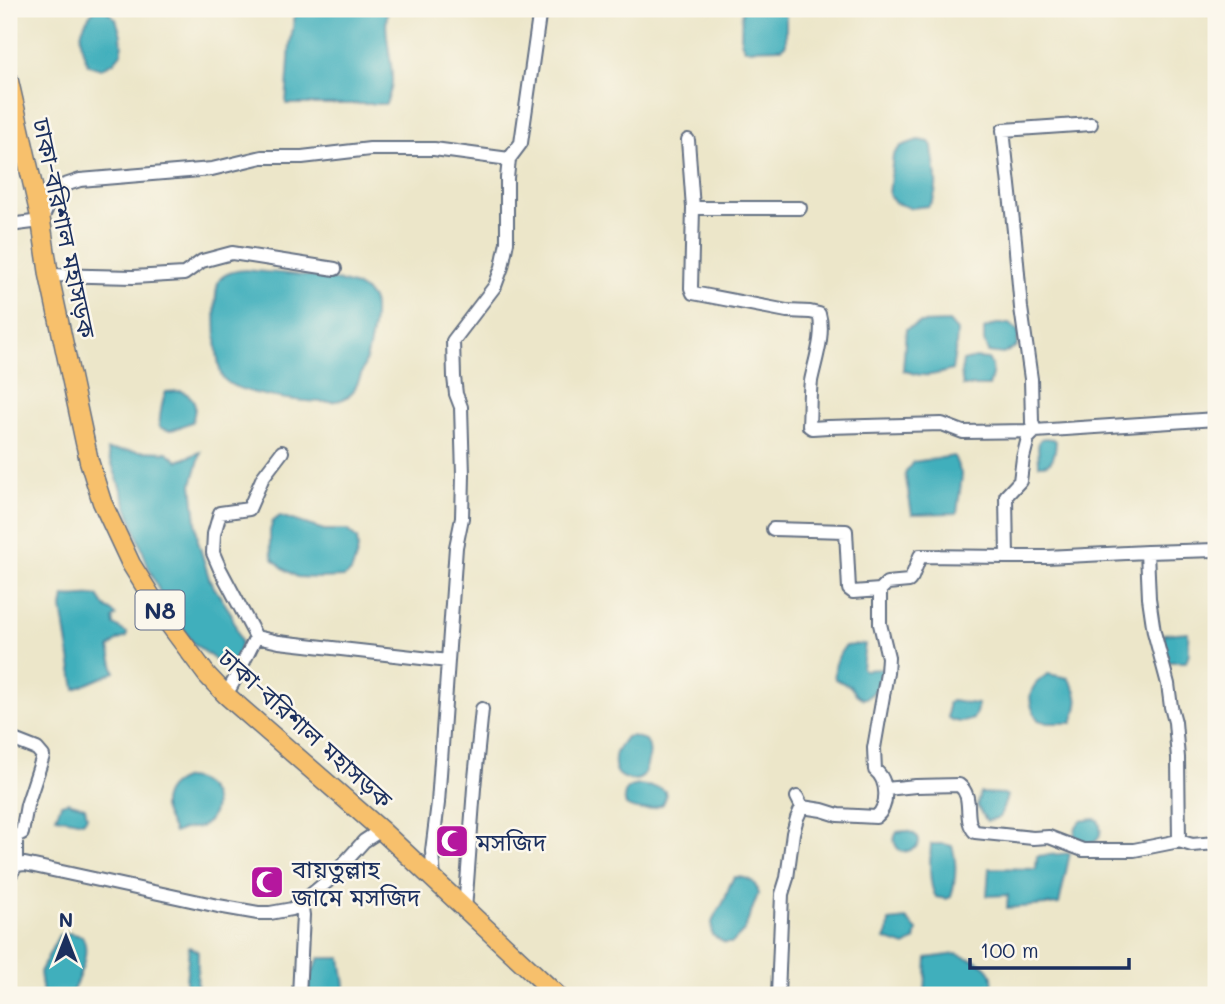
<svg xmlns="http://www.w3.org/2000/svg" width="1225" height="1004" font-family="Mali,'Noto Sans Bengali',sans-serif">
	<style>
		.water { fill: #40afbc; stroke: #2e6f8d; stroke-width: 2 }
		.lines { fill: none; stroke-linecap: round; stroke-linejoin: round }
		.minor-casing { stroke: #646f83; stroke-width: 16 }
		.highway-casing { stroke: #646f83; stroke-width: 21 }
		.minor { stroke: #fff; stroke-width: 12 }
		.highway { stroke: #f7c06c; stroke-width: 18 }
		.labels { text-anchor: middle; dominant-baseline: central; stroke-width: 5; stroke-linejoin: round; paint-order: stroke }
		.shield { fill: #fbf7ec; stroke: #5e6b89; stroke-width: 2 }
		.shield-label { font-size: 23px; font-weight: bold; fill: #1b2f5e }
		.street-label { font-size: 24px; fill: #1b2f5e; stroke: #fbf7ec }
		.poi-label { font-size: 24px; fill: #1b2f5e; stroke: #fbf7ec; text-anchor: start }
	</style>
	<rect width="100%" height="100%" fill="#fbf7ec"/>
	<filter id="ink" filterUnits="userSpaceOnUse"><feTurbulence type="fractalNoise" baseFrequency=".0143" numOctaves="2"/><feDisplacementMap in="SourceGraphic" scale="14" xChannelSelector="R" yChannelSelector="G"/><feConvolveMatrix kernelMatrix="1 2 1 2 8 2 1 2 1" color-interpolation-filters="sRGB"/></filter>
	<filter id="wash" filterUnits="userSpaceOnUse"><feTurbulence type="fractalNoise" baseFrequency=".00686" numOctaves="4" result="noise"/><feDisplacementMap in="SourceGraphic" scale="28" xChannelSelector="R" yChannelSelector="G"/><feGaussianBlur stdDeviation="1.57" result="paint"/><feColorMatrix in="noise" values="0 0 0 0 0 0 0 0 0 0 0 0 0 0 0 0 0 1.4 0 .05"/><feComposite in="paint" operator="in"/></filter>
	<g filter="url(#wash)">
		<rect width="100%" height="100%" fill="#ece6c9"/>
		<path class="water" d="M95,9h10l11,10 5,16 1,17 -8,10 -13,7 -13,-4c-10,-24 -11,-36 7,-56z
			M296,9h92c-6,23 5,49 4,73 0,8 -4,15 -6,22h-100l4,-59z
			M742,9h44v35l-5,4 -36,1 -4,-7z
			M918,140l11,2 3,4c1,20 11,45 -4,60l-17,2 -16,-5 -6,-8 4,-40 8,-9z
			M245,270c26,3 101,6 120,21 2,2 5,5 7,8 8,15 -9,85 -22,96 -7,6 -16,7 -25,7 -22,0 -89,-7 -102,-24 -8,-11 -11,-89 -3,-99 7,-7 16,-8 25,-9z
			M949,322l8,9 -1,15 -4,24c-22,6 -28,8 -49,0l3,-41 14,-6z
			M996,324h14l9,8 -2,14 -14,8 -15,-2 -4,-11v-12z
			M975,358l13,1c7,9 4,17 1,27h-26l-2,-13 2,-12z
			M181,391c16,7 16,15 11,31 -12,3 -20,13 -33,5 1,-12 2,-24 7,-35z
			M1046,438l7,1 3,2c-1,13 -2,25 -17,24l-1,-22 3,-4z
			M107,450l60,2 11,9 23,-9 -9,32 6,57 12,40 21,32 10,29 -4,19 -15,4 -30,-23 -30,-45 -14,-31z
			M954,456l8,20 -5,37 -45,1 -7,-41 8,-11z
			M280,516l44,14h23l10,9 1,10 -2,9 -5,14 -7,5 -25,1 -22,-1 -14,-9 -10,-9 -3,-14v-14l3,-10z
			M64,596c12,2 23,-2 34,0l8,12 8,5 2,3 -3,3 1,6 13,8v4l-9,3 -9,8 6,24 -40,17 -13,-81z
			M1188,632l1,21 -3,9h-19l-2,-2 -1,-26z
			M865,644l-3,24 2,2 19,-1c-3,13 -6,25 -20,30l-7,-5 -6,-8 -15,-7c-2,-12 3,-24 10,-33z
			M1048,674l20,4c13,18 11,25 4,45h-24l-10,-3c-12,-19 -11,-34 10,-46z
			M951,701l27,3 -2,9 -3,6c-10,4 -16,4 -25,-1v-14z
			M632,736l14,4c4,7 5,13 2,21 -1,4 -3,12 -6,16 -6,6 -21,2 -25,-5 -3,-5 -3,-16 0,-21 2,-5 6,-10 9,-14z
			M186,778c27,1 40,33 16,48 -6,3 -11,1 -17,3 -4,0 -7,3 -11,4 -3,-9 -9,-17 -11,-26 -1,-16 10,-25 23,-29z
			M639,785l21,3 5,3 1,6 -3,7c-12,6 -26,8 -37,1l-2,-8 2,-7 4,-3z
			M980,793l24,1 3,2 -7,21 -13,4 -10,-15z
			M68,802l17,5 2,10 -4,5 -27,-5 5,-13z
			M1094,819l4,1c9,20 -9,32 -24,17l2,-10 4,-6z
			M906,831c21,5 14,20 -4,21 -7,-5 -10,-12 -5,-20z
			M931,844h13l8,2c5,16 4,34 -1,51l-5,2 -10,-2c-8,-12 -6,-39 -5,-53z
			M1070,853l-11,51 -52,4 1,-13 -21,1 2,-28 47,1 1,-13z
			M735,877c12,0 22,4 23,17l-14,37 -12,12h-7l-13,-8c-2,-16 3,-19 11,-32 6,-11 3,-15 12,-26z
			M906,919l11,11 -2,10 -10,6 -20,-7 3,-7 1,-11z
			M69,933l13,3c10,17 -4,42 -11,59h-28l-3,-23 19,-37z
			M189,947l9,4 -1,44h-12z
			M956,954c23,7 44,12 34,41h-62l-3,-2 2,-35z
			M319,958h22l4,27 -2,10h-35l1,-16z"/>
	</g>
	<g filter="url(#ink)">
		<g class="lines">
			<g class="minor-casing">
				<path id="minor" d="M688,140l5,68 -2,80 2,5 94,18 23,1 9,2c6,20 -4,47 -8,67 -2,15 -1,30 -2,45l3,2 16,-1 114,-3 21,8 72,-1 -3,-9 -1,-43 -10,-71 -6,-68 -12,-110 88,-6
					M693,208h107
					M9,225l32,-4 15,-33 24,-8 132,-11 50,-12h40l68,-8h64l75,10
					M49,275l84,2 51,-3 18,-13 30,-8 103,16
					M773,529l73,2 3,58 4,3 27,-2 7,-7 22,-2 3,-4 8,-21 87,1
					M1216,550l-69,2 2,46 5,34 14,52 3,23 4,15 3,36 1,83 13,4 24,-2
					M1147,552l-101,5h-39l-1,-61 14,-15 3,-23 5,-20 7,-7 181,-12
					M256,637l-36,-68 -7,-16 1,-19 6,-21 29,-4 14,-32 19,-25
					M256,637l23,5 169,19
					M226,695l9,-16 21,-42
					M9,738l28,11 6,7 -16,49 -5,28 -6,3 -7,-1
					M886,789l30,-3 43,-1c16,12 3,34 16,47l58,6 16,-1 34,13h51l45,-9
					M797,797l5,10 20,3 16,5 38,2c13,-11 12,-37 -1,-47l-1,-22 13,-75 1,-16 -8,-33v-34
					M16,836v29
					M9,877l7,-12 9,-1 193,42 40,7h12l22,-4 9,-6 28,-23 35,-39 17,-11
					M434,880l-2,-29 6,-48 18,-256 6,-29 1,-43 -2,-68 -5,-13 -2,-17 -1,-36 42,-55 7,-19 5,-25v-64l2,-19 12,-16 19,-134
					M465,910l9,-122 8,-79
					M299,995l4,-80 -2,-12
					M778,995l4,-101 5,-16 6,-45 4,-15 5,-11"/>
			</g>
			<g class="highway-casing">
				<path id="highway" d="M9,81l32,140 8,54 40,186 13,41 29,62 35,56 41,55 19,20 155,135 176,165"/>
			</g>
			<use href="#minor" class="minor"/>
			<use href="#highway" class="highway"/>
		</g>
	</g>
	<defs>
		<g id="mosque-square" transform="scale(1.75)"><rect x="-9" y="-9" width="18" height="18" rx="4" fill="#b5179e" stroke="#fbf7ec"/><path d="M3.5-4.9A6 6 0 1 0 3.5 4.9A5 5 0 1 1 3.5-4.9Z" fill="#fff"/></g>
	</defs>
	<g fill-rule="evenodd">
		<use href="#mosque-square" x="452" y="841"/>
		<use href="#mosque-square" x="267" y="882"/>
	</g>
	<g class="labels">
		<rect class="shield" x="135.5" y="590.5" width="49" height="39" rx="5"/>
		<g class="shield-label">
			<text x="160" y="610">N8</text>
		</g>
		<g class="street-label">
			<text transform="translate(65 228) rotate(78)">ঢাকা-বরিশাল মহাসড়ক</text>
			<text transform="translate(306 728) rotate(42)">ঢাকা-বরিশাল মহাসড়ক</text>
		</g>
		<g class="poi-label">
			<text x="476" y="841">মসজিদ</text>
			<text x="292" y="868">বায়তুল্লাহ<tspan x="292" dy="28">জামে মসজিদ</tspan></text>
		</g>
	</g>
	<rect width="1225" height="1004" fill="none" stroke="#fbf7ec" stroke-width="35"/>
	<g transform="translate(66 937)" stroke="#fbf7ec" stroke-width="5" paint-order="stroke">
	<path d="M0-5L12 26L0 18L-12 26Z" fill="#1b2f5e"/>
	<text y="-10" font-size="19" font-weight="bold" text-anchor="middle" fill="#1b2f5e">N</text>
	</g>
	<path d="M970 958v10h159v-10" fill="none" stroke="#1b2f5e" stroke-width="3.5"/>
	<text x="980" y="958" font-size="21" fill="#1b2f5e" stroke="#fbf7ec" stroke-width="5" paint-order="stroke">100 m</text>
</svg>
